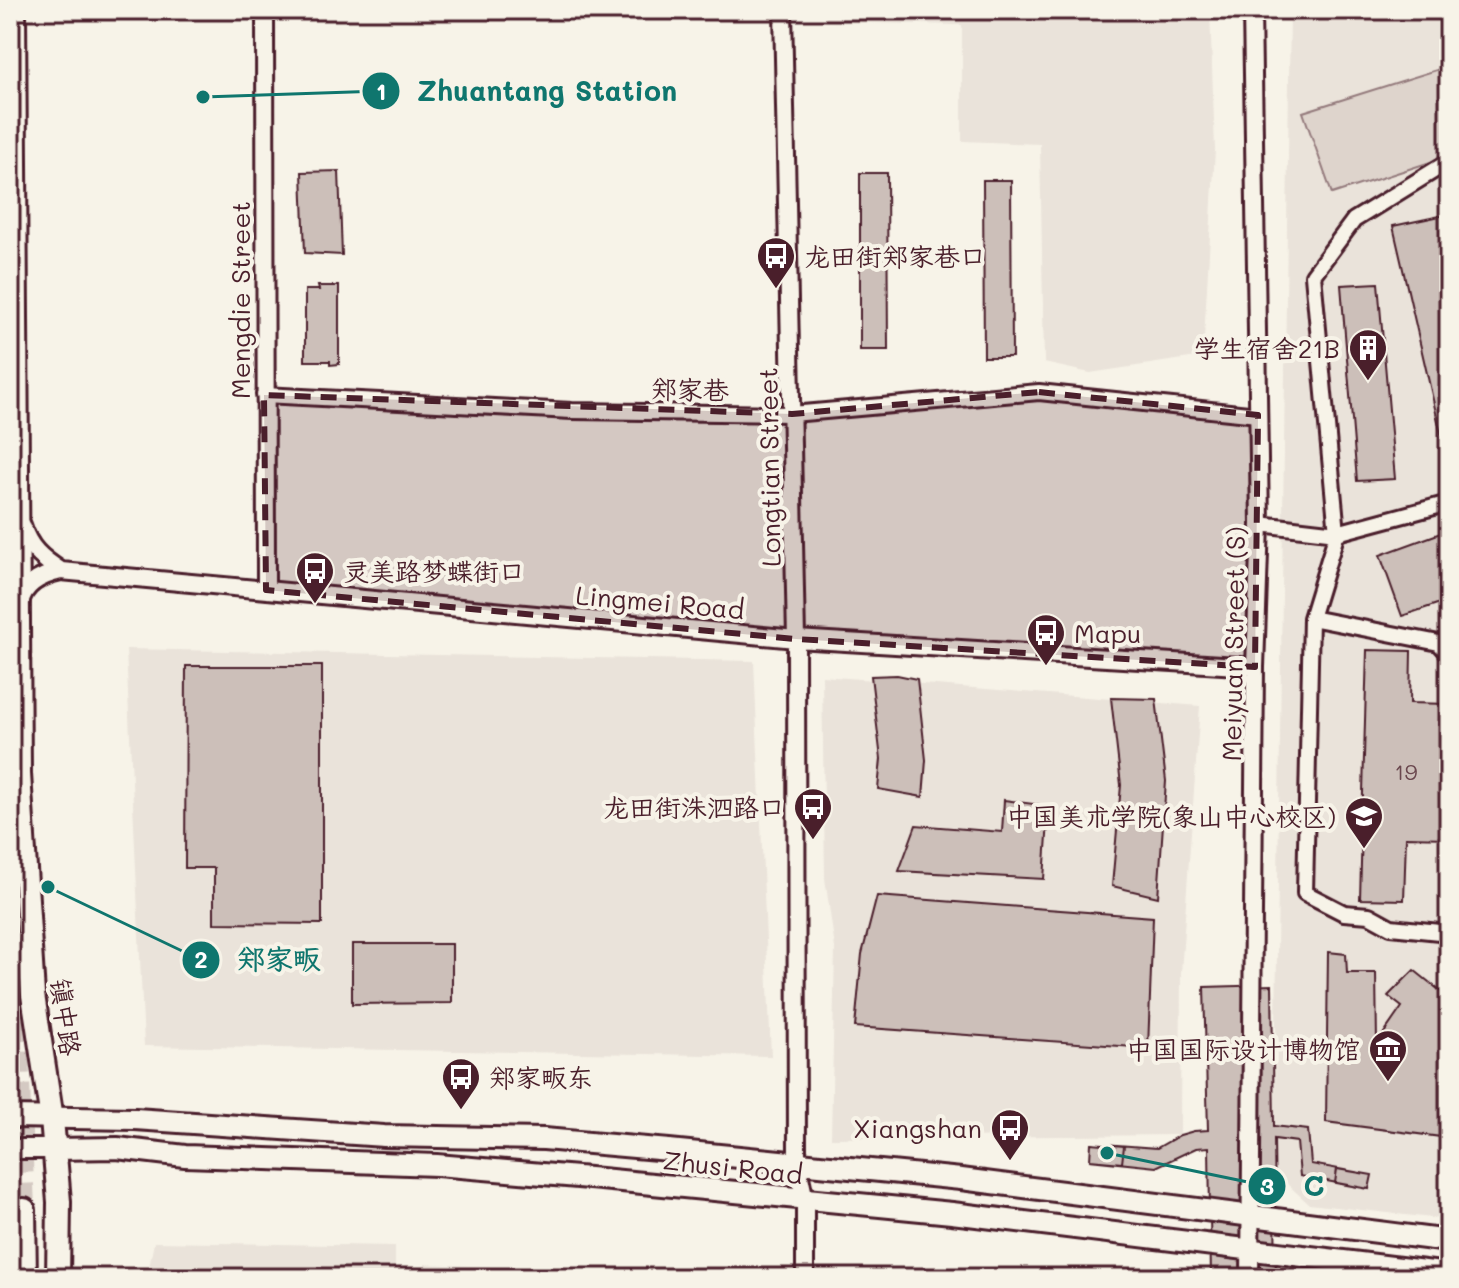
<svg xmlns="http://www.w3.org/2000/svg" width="1459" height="1288" font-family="Mali,'LXGW WenKai TC',sans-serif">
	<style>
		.built { fill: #eae3da }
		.green { fill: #ded4cc; stroke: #947a7c; stroke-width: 2 }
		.building { fill: #ccbfb9; stroke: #4a1f2b; stroke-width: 2 }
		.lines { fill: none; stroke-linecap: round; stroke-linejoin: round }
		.trunk-tunnel { stroke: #d4c9c2; stroke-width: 22; stroke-dasharray: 22 11; stroke-linecap: butt }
		.minor-casing { stroke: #4a1f2b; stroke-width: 20 }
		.tertiary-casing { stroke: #4a1f2b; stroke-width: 22 }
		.secondary-casing { stroke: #4a1f2b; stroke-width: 24 }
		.primary-casing { stroke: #4a1f2b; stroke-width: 26 }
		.trunk-casing { stroke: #4a1f2b; stroke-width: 28 }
		.minor { stroke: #f7f3e8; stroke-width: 14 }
		.tertiary { stroke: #f7f3e8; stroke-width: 16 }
		.secondary { stroke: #f7f3e8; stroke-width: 18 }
		.primary { stroke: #f7f3e8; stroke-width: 20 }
		.trunk { stroke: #f7f3e8; stroke-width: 22 }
		.marked { fill: #4a1f2b; fill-opacity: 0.2; stroke: #4a1f2b; stroke-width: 6; stroke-dasharray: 16 10; stroke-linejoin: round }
		.labels { text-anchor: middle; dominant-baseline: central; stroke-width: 8; stroke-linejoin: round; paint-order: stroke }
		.number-label { font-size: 22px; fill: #6a474e }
		.poi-label { font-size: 26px; fill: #4a1f2b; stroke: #f7f3e8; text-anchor: end }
		.street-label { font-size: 26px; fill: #4a1f2b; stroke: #f7f3e8 }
		.leader { fill: none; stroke: #0f766e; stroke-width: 3 }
		.callout-dot { fill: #0f766e; stroke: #f7f3e8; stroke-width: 3 }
		.mark-label { font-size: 24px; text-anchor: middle; font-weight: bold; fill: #fff }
		.callout-label { font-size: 28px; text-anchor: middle; font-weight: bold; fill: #0f766e; stroke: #f7f3e8; stroke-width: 8; stroke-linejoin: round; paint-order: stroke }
	</style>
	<rect width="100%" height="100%" fill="#f7f3e8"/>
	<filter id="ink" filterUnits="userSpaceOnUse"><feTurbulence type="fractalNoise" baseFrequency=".0125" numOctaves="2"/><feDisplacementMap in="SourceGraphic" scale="16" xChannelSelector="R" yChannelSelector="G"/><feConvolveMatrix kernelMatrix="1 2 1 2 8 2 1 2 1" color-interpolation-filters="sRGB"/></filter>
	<g filter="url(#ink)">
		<path class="built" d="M826,10h384l5,140 -12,206 -113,17 -46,-10 -4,-219 -78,-3v-116l-136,-3z
			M1290,10h106l53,12v1198l-140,-16 -35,-32z
			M126,649l628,12 17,395 -627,-10z
			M822,676l378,30 -19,267 -1,162 -349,3 4,-190 -10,-70z
			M154,1242l241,4v32h-248z
			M425,1264l182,8 57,6h-238z"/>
		<path class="green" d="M1449,66v90l-117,38 -29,-82z"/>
		<path class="building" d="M339,171l3,84 -37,-2 -3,-81z
			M860,173h27l1,177h-28z
			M983,180h28l1,177h-28z
			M1445,215l4,17v237l-56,-243z
			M1378,283l17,196 -38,2 -16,-196z
			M318,286h21v78l-9,1v-4h-25v-71h14z
			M1449,530v70l-47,16 -22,-61z
			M1367,650l44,1 -1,52 39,1v134l-43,-1 -2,63 -44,-1z
			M186,666h136v258l-108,-1v-55h-29z
			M897,675l20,4 9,81 -3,37 -45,-8 3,-30 -10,-83z
			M1111,698l45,1 10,82 -8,116 -46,-11 9,-101z
			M1004,800l45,6 -5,73 -145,-8 17,-46 86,7z
			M877,896l276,21 -5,131 -293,-21 7,-73z
			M352,944h100v59l-100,1z
			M1328,952l18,2 1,19h29l1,70 25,-36 -14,-11 26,-26 35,28v140l-123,-16z
			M1272,985l2,141 34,4 3,34 61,11 -3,14 -69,-13 -3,-34 -23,-3 2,139h-65l-2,-131 -13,1 -40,19 -66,-7 1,-17 66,5 23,-13 14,-4 14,-1 -4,-143z
			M1091,1143l33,3 -2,17 -32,-3z
			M1337,1169l35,6 -3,14 -34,-6z"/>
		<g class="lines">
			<path class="trunk-tunnel" d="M10,854l14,356"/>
			<g class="minor-casing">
				<path id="minor" d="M1449,164l-6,1 -89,55 -41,55 24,258 -26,85 -6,275 39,20 25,2 22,12 58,6
					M264,395l308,16 220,3 247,-22 219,23
					M1260,524l77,9 112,-30
					M1311,618l128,25 10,11"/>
			</g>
			<g class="tertiary-casing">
				<path id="tertiary" d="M265,10l1,580
					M783,10l13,629 1,524 8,37v78
					M22,525c7,23 19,33 39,46
					M20,604c3,-20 23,-29 41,-33l735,68 459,28
					M1250,1278l5,-611 5,-143 -8,-514"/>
			</g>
			<g class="secondary-casing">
				<path id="secondary" d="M10,1149h44"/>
			</g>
			<g class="primary-casing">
				<path id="primary" d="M10,1117l125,2 249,17 160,3 125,11 292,29 488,62
					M54,1149l63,-1 68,8 252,9 164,14 351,34 497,61"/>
			</g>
			<g class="trunk-casing">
				<path id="trunk" d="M14,10l5,764 14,221 19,124 7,83 -1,76
					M24,1210l1,68"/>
			</g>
			<use href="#minor" class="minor"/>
			<use href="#tertiary" class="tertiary"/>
			<use href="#secondary" class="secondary"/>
			<use href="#primary" class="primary"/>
			<use href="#trunk" class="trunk"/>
		</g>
	</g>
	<path class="marked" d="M1039,392l219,23 -3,252 -459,-28 -530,-49 -2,-195 528,19z"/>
	<defs>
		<g id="bus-pin" transform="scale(2)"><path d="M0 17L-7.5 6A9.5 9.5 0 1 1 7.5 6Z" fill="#4a1f2b" stroke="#f7f3e8"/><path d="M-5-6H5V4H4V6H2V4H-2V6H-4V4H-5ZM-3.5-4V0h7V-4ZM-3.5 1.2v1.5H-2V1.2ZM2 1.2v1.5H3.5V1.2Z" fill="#fff"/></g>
		<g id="building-pin" transform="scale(2)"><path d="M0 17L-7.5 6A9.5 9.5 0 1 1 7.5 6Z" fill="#4a1f2b" stroke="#f7f3e8"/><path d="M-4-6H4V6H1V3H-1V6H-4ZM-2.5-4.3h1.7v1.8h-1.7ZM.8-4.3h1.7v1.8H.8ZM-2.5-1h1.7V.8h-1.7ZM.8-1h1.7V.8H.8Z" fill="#fff"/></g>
		<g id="university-pin" transform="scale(2)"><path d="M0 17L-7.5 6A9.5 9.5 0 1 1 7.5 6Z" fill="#4a1f2b" stroke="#f7f3e8"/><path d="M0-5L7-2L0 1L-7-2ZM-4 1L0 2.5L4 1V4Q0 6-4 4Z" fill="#fff"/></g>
		<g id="museum-pin" transform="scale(2)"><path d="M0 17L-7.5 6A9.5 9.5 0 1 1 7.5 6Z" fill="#4a1f2b" stroke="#f7f3e8"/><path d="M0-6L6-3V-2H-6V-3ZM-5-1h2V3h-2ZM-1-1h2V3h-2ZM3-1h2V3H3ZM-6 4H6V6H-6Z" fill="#fff"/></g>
	</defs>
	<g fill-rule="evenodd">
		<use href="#bus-pin" x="776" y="256"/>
		<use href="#building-pin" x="1368" y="348"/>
		<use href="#bus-pin" x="315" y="571"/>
		<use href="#bus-pin" x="1046" y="633"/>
		<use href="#bus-pin" x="813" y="807"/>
		<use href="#university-pin" x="1364" y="816"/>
		<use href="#museum-pin" x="1388" y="1049"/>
		<use href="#bus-pin" x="461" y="1077"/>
		<use href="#bus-pin" x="1010" y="1128"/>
	</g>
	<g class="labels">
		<g class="number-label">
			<text x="1406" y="771">19</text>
		</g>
		<g class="poi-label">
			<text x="804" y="256" text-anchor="start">龙田街郑家巷口</text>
			<text x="1340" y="348">学生宿舍21B</text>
			<text x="343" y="571" text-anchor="start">灵美路梦蝶街口</text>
			<text x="1074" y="633" text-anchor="start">Mapu</text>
			<text x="785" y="807">龙田街洙泗路口</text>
			<text x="1336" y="816">中国美术学院(象山中心校区)</text>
			<text x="1360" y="1049">中国国际设计博物馆</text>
			<text x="489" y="1077" text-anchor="start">郑家畈东</text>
			<text x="982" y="1128">Xiangshan</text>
		</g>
		<g class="street-label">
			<text transform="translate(240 300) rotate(-90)">Mengdie Street</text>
			<text transform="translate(690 389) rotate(1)">郑家巷</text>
			<text transform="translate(769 467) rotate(-91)">Longtian Street</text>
			<text transform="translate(660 602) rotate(5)">Lingmei Road</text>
			<text transform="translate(1233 644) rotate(-89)">Meiyuan Street (S)</text>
			<text transform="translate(66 1017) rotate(82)">镇中路</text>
			<text transform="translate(733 1167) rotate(6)">Zhusi Road</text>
		</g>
	</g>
	<path class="leader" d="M203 97L381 91M48 887L201 960M1107 1153L1267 1186"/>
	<g class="callout-dot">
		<circle cx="203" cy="97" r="8"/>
		<circle cx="48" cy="887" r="8"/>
		<circle cx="1107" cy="1153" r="8"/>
		<circle cx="381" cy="91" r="20"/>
		<circle cx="201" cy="960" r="20"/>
		<circle cx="1267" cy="1186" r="20"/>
	</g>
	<g class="mark-label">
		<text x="381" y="100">1</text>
		<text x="201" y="968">2</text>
		<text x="1267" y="1195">3</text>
	</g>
	<g class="callout-label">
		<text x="547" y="101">Zhuantang Station</text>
		<text x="279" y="969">郑家畈</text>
		<text x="1314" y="1196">C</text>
	</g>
	<rect width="1459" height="1288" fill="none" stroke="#f7f3e8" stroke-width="40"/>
	<rect x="20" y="20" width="1419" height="1248" fill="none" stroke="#4a1f2b" stroke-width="3" filter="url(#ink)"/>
</svg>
